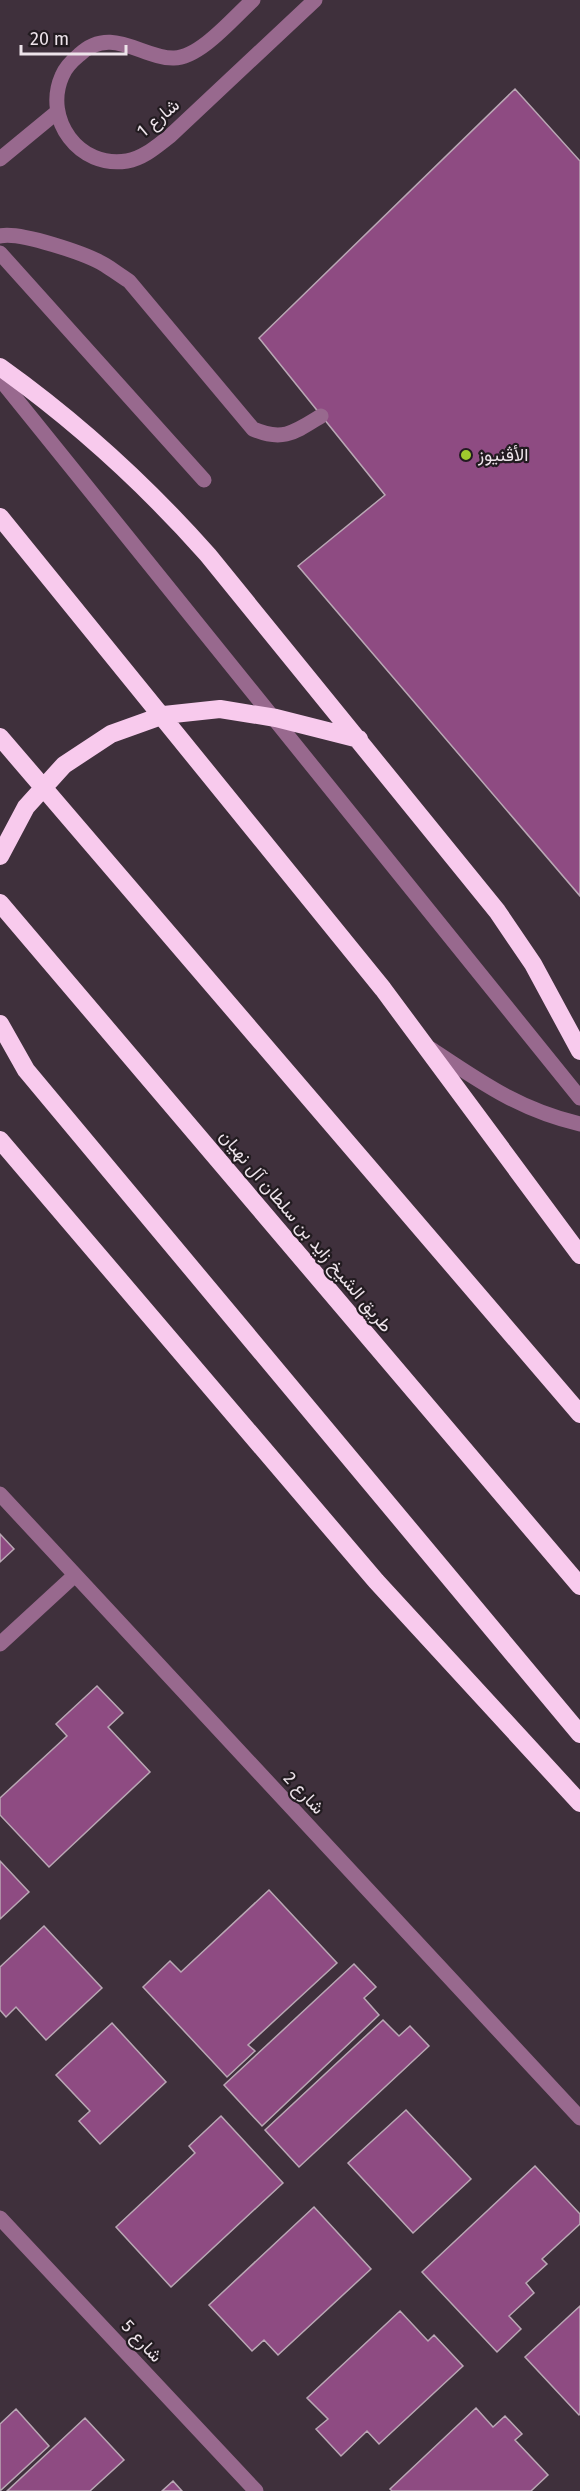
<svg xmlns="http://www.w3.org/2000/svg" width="580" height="2491" font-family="'Fira Sans',Vazirmatn,sans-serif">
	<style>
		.building { fill: #8e4b82; stroke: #baa7b5; stroke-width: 1.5 }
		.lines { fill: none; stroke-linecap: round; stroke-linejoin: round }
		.minor { stroke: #98698e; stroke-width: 15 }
		.highway { stroke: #f8caed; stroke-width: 18 }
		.poi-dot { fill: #9fca2d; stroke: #221b20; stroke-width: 2 }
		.labels { text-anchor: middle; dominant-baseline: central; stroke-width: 4.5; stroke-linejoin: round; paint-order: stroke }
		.street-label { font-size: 18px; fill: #ede3ea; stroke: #221b20 }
		.poi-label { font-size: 18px; fill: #ede3ea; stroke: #221b20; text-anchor: start }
	</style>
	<rect width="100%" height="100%" fill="#3f303c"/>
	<path class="building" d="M515,89l65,72v735l-282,-330 87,-71 -126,-157z
		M0,1534l14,15 -14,13z
		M97,1686l26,27 -15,14 42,45 -101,95 -49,-52v-17l67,-62 -11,-12z
		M0,1861l29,31 -29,27z
		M269,1890l68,73 -89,82 7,6 -28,26 -84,-90 27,-26 11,11z
		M44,1926l58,62 -56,52 -30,-33 -10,10 -6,-7v-43z
		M354,1964l22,23 -12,11 15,17 -117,111 -38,-41z
		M383,2020l16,16 11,-10 19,20 -130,121 -34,-37z
		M112,2023l54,59 -66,62 -21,-23 11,-10 -34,-36z
		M406,2110l65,69 -58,54 -65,-70z
		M221,2116l62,67 -112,104 -55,-60 79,-74 -6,-7z
		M535,2166l45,48v10l-38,35 5,5 -21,19 8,10 -25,23 12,13 -24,23 -75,-80z
		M314,2207l57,62 -93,86 -14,-15 -12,11 -43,-46z
		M580,2306v108l-1,1 -54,-58z
		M400,2311l28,30 6,-6 29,31 -84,78 -12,-13 -26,25 -25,-27 12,-10 -21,-21z
		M476,2408l17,19 12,-11 17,18 -7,6 33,35 -17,16h-139l-2,-2z
		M16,2409l33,37 -49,45v-67z
		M85,2418l39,42 -34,31h-83z
		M173,2481l9,10h-20z"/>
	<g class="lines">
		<path class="minor" d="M253,0c-19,17 -53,58 -79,58 -31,1 -63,-34 -95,-3 -6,5 -14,13 -17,21 -19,43 17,93 65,85 17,-3 30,-15 43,-25l145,-136
			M0,159l57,-47
			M0,236c19,-5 87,18 105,29 8,5 16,11 24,16l124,148c30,13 42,3 68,-13
			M0,253l204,227
			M0,379l580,719
			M431,1049c51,34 89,61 149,75
			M0,1494l580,624
			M0,1644l75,-69
			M0,2218l256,273"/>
		<path class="highway" d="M0,367c77,55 145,117 208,188l289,356 36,53 47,87
			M0,517l383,472 197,266
			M0,737l580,677
			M0,856l26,-49 38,-42 47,-31 53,-19 56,-6 56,9 83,21
			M0,903l580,683
			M0,1024l26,46 554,664
			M0,1140l376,441 204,222"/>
	</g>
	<circle class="poi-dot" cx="466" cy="455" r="6"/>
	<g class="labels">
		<g class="street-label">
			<text transform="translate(158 118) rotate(-40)">شارع 1</text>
			<text transform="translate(306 1231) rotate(50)">طريق الشيخ زايد بن سلطان آل نهيان</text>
			<text transform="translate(304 1793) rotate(47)">شارع 2</text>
			<text transform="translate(142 2341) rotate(47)">شارع 5</text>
		</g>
		<g class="poi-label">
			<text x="478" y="455">الأڤنيوز</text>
		</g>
	</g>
	<path d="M21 45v9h105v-9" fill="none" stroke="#ede3ea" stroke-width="3"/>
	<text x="30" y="45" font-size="18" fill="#ede3ea" stroke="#221b20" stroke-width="4.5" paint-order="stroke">20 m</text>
</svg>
